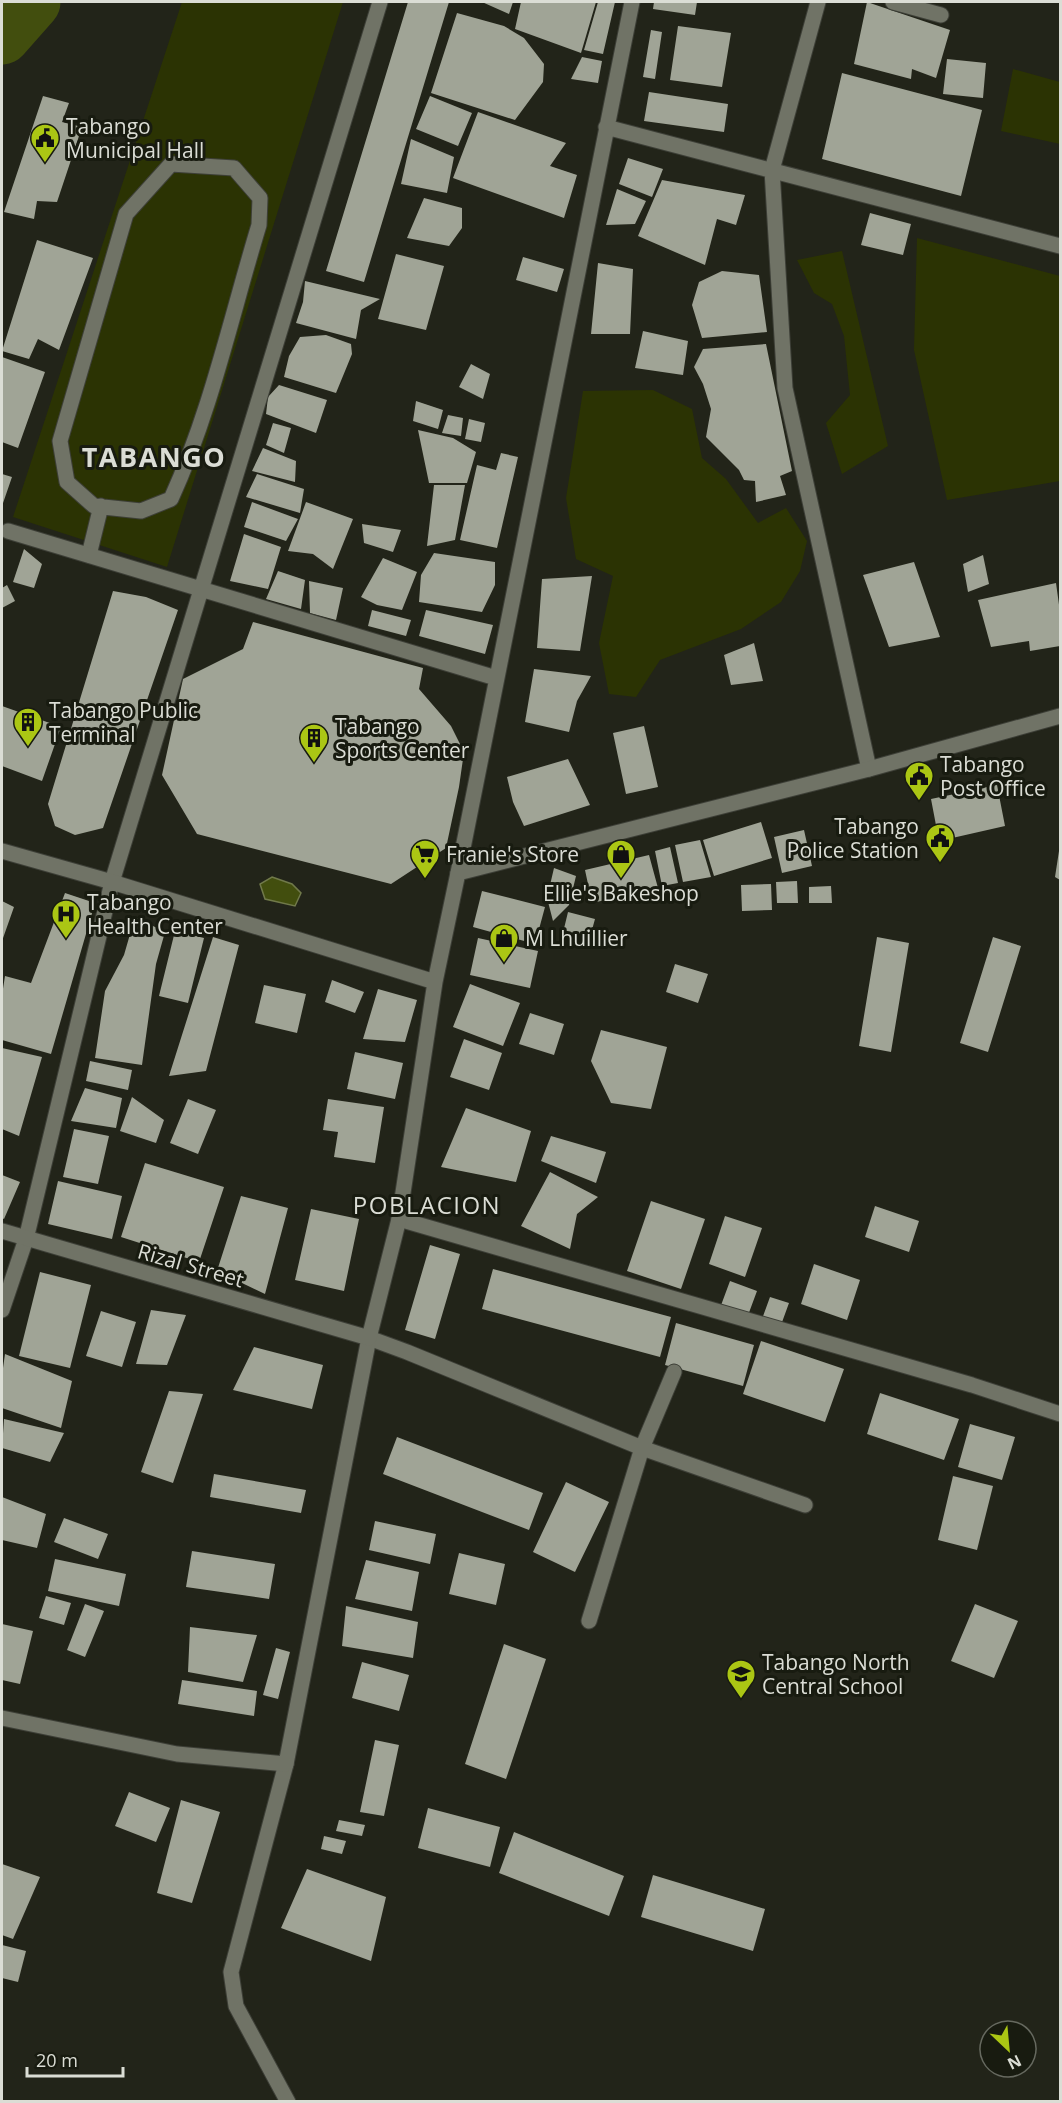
<svg xmlns="http://www.w3.org/2000/svg" width="1062" height="2103" font-family="'Open Sans',sans-serif">
	<style>
		.green { fill: #2b3303 }
		.water { fill: #424e0e; stroke: #70794a; stroke-width: 1.5 }
		.lines { fill: none; stroke-linecap: round; stroke-linejoin: round }
		.river { stroke: #424e0e; stroke-width: 57 }
		.building { fill: #a0a496 }
		.service-casing { stroke: #3d3f37; stroke-width: 17 }
		.minor-casing { stroke: #3d3f37; stroke-width: 17 }
		.tertiary-casing { stroke: #3d3f37; stroke-width: 17 }
		.service { stroke: #707366; stroke-width: 15 }
		.minor { stroke: #707366; stroke-width: 15 }
		.tertiary { stroke: #707366; stroke-width: 15 }
		.labels { text-anchor: middle; dominant-baseline: central; stroke-width: 6; stroke-linejoin: round; paint-order: stroke }
		.poi-label { font-size: 21px; fill: #dbddd5; stroke: #181b10; text-anchor: start }
		.street-label { font-size: 21px; fill: #dbddd5; stroke: #181b10 }
		.quarter-label { font-size: 24px; letter-spacing: 1.5px; fill: #dbddd5; stroke: #181b10 }
		.district-label { font-size: 27px; font-weight: bold; letter-spacing: 1.5px; fill: #dbddd5; stroke: #181b10 }
	</style>
	<rect width="100%" height="100%" fill="#222419"/>
	<path class="green" d="M182,2h161l-176,565 -154,-50z
		M1013,69l47,13v62l-59,-13z
		M917,238l143,38v205l-113,19 -33,-150z
		M842,251l46,195 -46,28 -16,-51 24,-28 -6,-59 -12,-32 -18,-11 -17,-33z
		M653,390l39,19 10,49 24,21 32,44 28,-15 21,33 -7,30 -19,31 -40,27 -81,31 -24,37 -27,-3 -10,-51 14,-67 -37,-17 -10,-61 17,-107z"/>
	<path class="water" d="M272,877l20,7 9,9 -6,13 -30,-7 -5,-15z"/>
	<g class="lines">
		<path class="river" d="M2,36l30,-34"/>
	</g>
	<path class="building" d="M408,2h41l-85,280 -38,-11z
		M482,2h31l-4,12z
		M521,2h75l-15,51 -66,-24z
		M598,2h17l-12,52 -19,-4z
		M654,2h43l-2,13 -42,-6z
		M867,2l83,28 -14,48 -24,-9 -1,10 -57,-15z
		M457,13l47,13 20,12 20,26 -1,18 -28,38 -84,-27z
		M678,26l53,7 -9,54 -52,-7z
		M651,30l11,2 -7,47 -12,-2z
		M582,57l20,4 -4,22 -27,-4z
		M947,59l39,4 -3,35 -40,-4z
		M842,73l140,37 -21,86 -139,-37z
		M649,92l79,12 -4,28 -80,-11z
		M43,96l26,7 -7,19 20,5 -25,75 -20,-1 -3,18 -30,-7z
		M430,96l42,17 -14,33 -42,-17z
		M478,112l88,31 -16,23 27,9 -13,43 -111,-40z
		M411,139l43,18 -7,36 -46,-9z
		M628,158l35,11 -11,28 -33,-13z
		M662,180l83,15 -9,30 -19,-6 -12,46 -67,-29z
		M617,189l29,12 -11,23 -29,1z
		M424,198l38,10v20l-13,18 -42,-8z
		M870,213l41,11 -8,31 -42,-10z
		M37,240l56,18 -34,92 -21,-11 -9,20 -27,-8z
		M396,254l48,12 -18,64 -48,-11z
		M523,257l41,12 -7,23 -41,-12z
		M598,263l35,6 -3,65h-39z
		M722,271l37,4 8,57 -65,6 -10,-33 7,-23z
		M305,281l75,18 -19,11 -5,29 -60,-16 7,-21z
		M643,331l45,10 -5,34 -48,-7z
		M326,335l25,9 1,10 -16,39 -52,-16 5,-21 11,-19z
		M766,344l26,127 -12,5 6,19 -30,7 -1,-21 -11,-1 -5,-10 -33,-33 5,-28 -8,-25 -9,-17 9,-18z
		M2,357l43,15 -27,76 -16,-6z
		M471,364l19,10 -7,25 -24,-12z
		M279,385l48,15 -11,33 -50,-19 2,-17z
		M416,401l27,9 -5,19 -25,-8z
		M448,415l15,3 -2,18 -19,-3z
		M469,419l16,4 -4,19 -16,-3z
		M273,423l18,5 -7,25 -18,-8z
		M418,430l35,8 23,14 -9,31h-38z
		M263,448l33,13 -1,21 -43,-11z
		M501,453l17,4 -21,91 -37,-8 17,-75 19,5z
		M2,474l10,3 -10,29z
		M257,474l47,15 -4,24 -54,-16z
		M434,485h31l-10,55 -28,6z
		M252,502l46,17 -12,22 -42,-14z
		M306,502l47,17 -20,50 -20,-15 -25,-3z
		M362,524l39,6 -8,22 -29,-9z
		M244,534l37,13 -13,42 -38,-8z
		M24,549l18,15 -8,24 -21,-6z
		M434,553l61,9v23l-13,27 -63,-10 2,-27z
		M983,555l6,29 -21,8 -5,-28z
		M383,558l34,14 -15,38 -25,-5 -16,-8z
		M914,562l26,75 -51,10 -26,-72z
		M278,571l27,9 -4,29 -35,-10z
		M592,576l-12,75 -43,-3 5,-69z
		M309,581l34,7 -7,32 -26,-7z
		M1056,583l4,29v34l-30,5 -1,-10 -38,6 -13,-47z
		M7,585l8,16 -13,7v-20z
		M113,591l33,6 32,13 -75,218 -28,7 -20,-9 -7,-22z
		M372,610l39,10 -5,16 -38,-10z
		M426,610l67,15 -8,29 -66,-18z
		M253,622l170,46 -4,21 32,37 13,26 -5,35 -13,61 -55,36 -194,-50 -35,-59 21,-96 60,-30z
		M754,643l9,38 -32,4 -7,-30z
		M534,669l57,7 -14,25 -8,31 -44,-10z
		M2,706l59,21 -19,54 -40,-15z
		M644,726l14,61 -32,7 -13,-61z
		M568,759l22,46 -66,21 -11,-24 -6,-25z
		M997,785l8,41 -66,15 -8,-42z
		M761,822l11,36 -58,18 -11,-36z
		M804,830l8,36 -30,7 -8,-36z
		M700,840l11,37 -28,5 -8,-37z
		M670,847l8,36 -16,3 -7,-35z
		M1059,851h1v29l-5,-3z
		M649,855l9,33 -66,15 -7,-33z
		M554,868l22,8 -7,29 -16,16 -6,-23z
		M797,881l1,22h-21l-1,-21z
		M771,884l1,26 -30,1 -1,-26z
		M831,886l1,17h-23v-16z
		M482,891l63,16 -10,37 -62,-17z
		M65,893l30,10 -44,151 -49,-14v-45l3,-19 26,7z
		M2,901l12,6 -12,34z
		M568,912l27,7 -8,29 -26,-7z
		M135,917l30,15 -9,32 -14,101 -47,-7 10,-67 19,-36z
		M175,931l29,7 -16,65 -29,-7z
		M213,937l26,8 -33,126 -37,5z
		M877,937l32,6 -18,109 -32,-6z
		M993,937l28,9 -33,106 -28,-9z
		M478,938l60,13 -8,37 -60,-13z
		M675,964l33,10 -10,29 -32,-11z
		M332,980l32,12 -9,21 -30,-11z
		M470,984l50,19 -17,43 -50,-19z
		M264,985l42,9 -9,39 -42,-10z
		M378,989l39,11 -12,42 -42,-3z
		M530,1013l34,11 -10,31 -35,-11z
		M601,1030l66,17 -16,62 -40,-6 -20,-42z
		M464,1039l38,14 -13,37 -39,-13z
		M2,1048l40,9 -23,79 -17,-7z
		M355,1052l48,11 -8,36 -48,-10z
		M90,1061l42,9 -4,20 -42,-9z
		M85,1088l37,10 -6,30 -45,-7z
		M132,1097l32,23 -8,23 -36,-12z
		M188,1099l28,11 -18,44 -28,-11z
		M328,1099l56,8 -9,56 -41,-6 4,-25 -15,-2z
		M466,1108l65,23 -15,51 -75,-15z
		M74,1129l35,7 -11,48 -35,-7z
		M551,1136l55,16 -10,31 -55,-22z
		M145,1163l79,24 -25,75 -78,-25z
		M550,1172l48,25 -21,17 -7,35 -49,-23z
		M2,1175l18,7 -16,37 -2,-1z
		M58,1181l64,15 -10,43 -64,-15z
		M241,1196l47,12 -23,86 -48,-23z
		M651,1201l54,18 -24,70 -54,-18z
		M875,1206l44,15 -10,31 -44,-15z
		M311,1209l48,10 -15,72 -49,-11z
		M725,1216l37,12 -17,49 -36,-13z
		M430,1245l30,9 -25,85 -30,-9z
		M814,1264l46,16 -13,40 -46,-16z
		M493,1269l178,48 -11,40 -178,-48z
		M40,1272l51,13 -21,83 -51,-12z
		M730,1281l27,10 -10,27 -27,-10z
		M770,1297l19,6 -8,22 -19,-6z
		M151,1310l35,5 -19,50 -31,-1z
		M101,1311l35,11 -14,45 -36,-11z
		M676,1323l78,22 -11,41 -78,-21z
		M761,1341l83,28 -19,53 -82,-28z
		M254,1347l69,18 -11,44 -79,-19z
		M5,1354l67,27 -11,47 -59,-20v-33z
		M169,1391l34,3 -30,89 -32,-11z
		M880,1393l79,26 -15,41 -77,-26z
		M4,1419l60,14 -14,29 -48,-14z
		M970,1424l45,13 -13,43 -44,-13z
		M397,1437l146,56 -14,37 -146,-56z
		M214,1474l92,16 -5,23 -91,-16z
		M953,1476l40,10 -16,64 -39,-10z
		M566,1482l43,20 -34,70 -42,-20z
		M2,1497l44,17 -9,34 -35,-8z
		M64,1518l44,16 -10,25 -44,-17z
		M375,1521l61,13 -6,30 -61,-14z
		M192,1551l83,13 -6,35 -83,-12z
		M459,1553l46,11 -9,41 -47,-11z
		M55,1559l71,15 -7,32 -71,-15z
		M366,1560l53,12 -7,39 -57,-12z
		M46,1596l25,7 -7,22 -25,-7z
		M85,1604l19,7 -19,46 -18,-7z
		M975,1604l43,17 -24,57 -43,-17z
		M346,1606l72,16 -5,36 -71,-12z
		M2,1624l31,7 -13,53 -18,-4z
		M190,1627l67,8 -14,47 -55,-10z
		M504,1644l42,15 -40,120 -41,-15z
		M276,1648l14,4 -12,47 -15,-4z
		M362,1662l47,13 -10,36 -47,-13z
		M182,1680l75,11 -3,25 -76,-12z
		M375,1740l24,5 -15,71 -24,-4z
		M129,1792l41,16 -14,34 -41,-16z
		M181,1800l39,12 -28,91 -35,-10z
		M428,1808l72,19 -10,40 -72,-19z
		M339,1820l26,5 -3,11 -26,-5z
		M514,1832l110,44 -15,40 -110,-43z
		M324,1836l22,5 -4,13 -21,-5z
		M2,1864l38,13 -27,62 -11,-4z
		M307,1869l79,28 -15,64 -90,-33z
		M653,1875l112,34 -12,42 -112,-34z
		M2,1945l24,6 -8,31 -16,-4z"/>
	<g class="lines">
		<g class="service-casing">
			<path id="service" d="M171,164l63,4 26,30 -1,27c-28,92 -48,186 -88,274l-30,12 -47,-5 -27,-24 -7,-41 66,-227z
				M89,555l12,-49
				M369,1338l38,14 235,96 163,57
				M589,1621l53,-173 32,-76
				M286,1764l-55,208 5,34 52,96"/>
		</g>
		<g class="minor-casing">
			<path id="minor" d="M818,2l-46,168 13,218 84,381
				M893,2l48,13
				M606,127l454,119
				M8,531l488,147
				M458,873l174,-871
				M399,1219l573,166 88,29
				M2,1310l24,-71 86,-357 268,-880
				M2,1718l175,36 109,10 83,-426"/>
		</g>
		<g class="tertiary-casing">
			<path id="tertiary" d="M2,851l110,31 323,100
				M2,1231l367,107 30,-119 36,-237 23,-109 411,-104 191,-53"/>
		</g>
		<use href="#service" class="service"/>
		<use href="#minor" class="minor"/>
		<use href="#tertiary" class="tertiary"/>
	</g>
	<defs>
		<g id="civic-pin" transform="scale(1.5)"><path d="M0 17L-7.5 6A9.5 9.5 0 1 1 7.5 6Z" fill="#abc614" stroke="#181b10"/><path d="M-.6-6.5H3V-4.5H.6V-3L4-1V1h2V6H-6V1h2V-1L-.6-3ZM-1.2 2.5V6h2.4V2.5Z" fill="#111"/></g>
		<g id="building-pin" transform="scale(1.5)"><path d="M0 17L-7.5 6A9.5 9.5 0 1 1 7.5 6Z" fill="#abc614" stroke="#181b10"/><path d="M-4-6H4V6H1V3H-1V6H-4ZM-2.5-4.3h1.7v1.8h-1.7ZM.8-4.3h1.7v1.8H.8ZM-2.5-1h1.7V.8h-1.7ZM.8-1h1.7V.8H.8Z" fill="#111"/></g>
		<g id="supermarket-pin" transform="scale(1.5)"><path d="M0 17L-7.5 6A9.5 9.5 0 1 1 7.5 6Z" fill="#abc614" stroke="#181b10"/><path d="M-6-5.5h2.5l.6 2H6L4.5 2H-2.5L-4.4-4H-6ZM-1.5 3.2a1.3 1.3 0 1 0 .1 0ZM3 3.2a1.3 1.3 0 1 0 .1 0Z" fill="#111"/></g>
		<g id="shop-pin" transform="scale(1.5)"><path d="M0 17L-7.5 6A9.5 9.5 0 1 1 7.5 6Z" fill="#abc614" stroke="#181b10"/><path d="M-5-2.5h2.3a2.7 3.5 0 0 1 5.4 0H5L5.5 6h-11ZM-1.5-2.5h3a1.5 2.3 0 0 0-3 0Z" fill="#111"/></g>
		<g id="hospital-pin" transform="scale(1.5)"><path d="M0 17L-7.5 6A9.5 9.5 0 1 1 7.5 6Z" fill="#abc614" stroke="#181b10"/><path d="M-5-5h3v3.5h4V-5h3V5h-3V1.5h-4V5h-3Z" fill="#111"/></g>
		<g id="school-pin" transform="scale(1.5)"><path d="M0 17L-7.5 6A9.5 9.5 0 1 1 7.5 6Z" fill="#abc614" stroke="#181b10"/><path d="M0-5L7-2L0 1L-7-2ZM-4 1L0 2.5L4 1V4Q0 6-4 4Z" fill="#111"/></g>
	</defs>
	<g fill-rule="evenodd">
		<use href="#civic-pin" x="45" y="138"/>
		<use href="#building-pin" x="28" y="722"/>
		<use href="#building-pin" x="314" y="738"/>
		<use href="#civic-pin" x="919" y="776"/>
		<use href="#civic-pin" x="940" y="838"/>
		<use href="#supermarket-pin" x="425" y="854"/>
		<use href="#shop-pin" x="621" y="854"/>
		<use href="#hospital-pin" x="66" y="914"/>
		<use href="#shop-pin" x="504" y="938"/>
		<use href="#school-pin" x="741" y="1674"/>
	</g>
	<g class="labels">
		<g class="poi-label">
			<text x="66" y="126">Tabango<tspan x="66" dy="24">Municipal Hall</tspan></text>
			<text x="49" y="710">Tabango Public<tspan x="49" dy="24">Terminal</tspan></text>
			<text x="335" y="726">Tabango<tspan x="335" dy="24">Sports Center</tspan></text>
			<text x="940" y="764">Tabango<tspan x="940" dy="24">Post Office</tspan></text>
			<text x="919" y="826" text-anchor="end">Tabango<tspan x="919" dy="24">Police Station</tspan></text>
			<text x="446" y="854">Franie's Store</text>
			<text x="621" y="893" text-anchor="middle">Ellie's Bakeshop</text>
			<text x="87" y="902">Tabango<tspan x="87" dy="24">Health Center</tspan></text>
			<text x="525" y="938">M Lhuillier</text>
			<text x="762" y="1662">Tabango North<tspan x="762" dy="24">Central School</tspan></text>
		</g>
		<g class="street-label">
			<text transform="translate(191 1265) rotate(16)">Rizal Street</text>
		</g>
		<g class="quarter-label">
			<text x="427" y="1204">POBLACION</text>
		</g>
		<g class="district-label">
			<text x="154" y="456">TABANGO</text>
		</g>
	</g>
	<rect width="1062" height="2103" fill="none" stroke="#dbddd5" stroke-width="6"/>
	<g transform="translate(1008 2049) rotate(154)"><circle r="28" fill="#181b10" stroke="#66695f" stroke-width="1.5"/>
	<path d="M0-4.5L10 22L0 15L-10 22Z" fill="#abc614"/>
	<text y="-9" font-size="16" font-weight="bold" text-anchor="middle" fill="#dbddd5">N</text>
	</g>
	<path d="M27 2067v9h96v-9" fill="none" stroke="#dbddd5" stroke-width="3"/>
	<text x="36" y="2067" font-size="18" fill="#dbddd5" stroke="#181b10" stroke-width="4.5" paint-order="stroke">20 m</text>
</svg>
